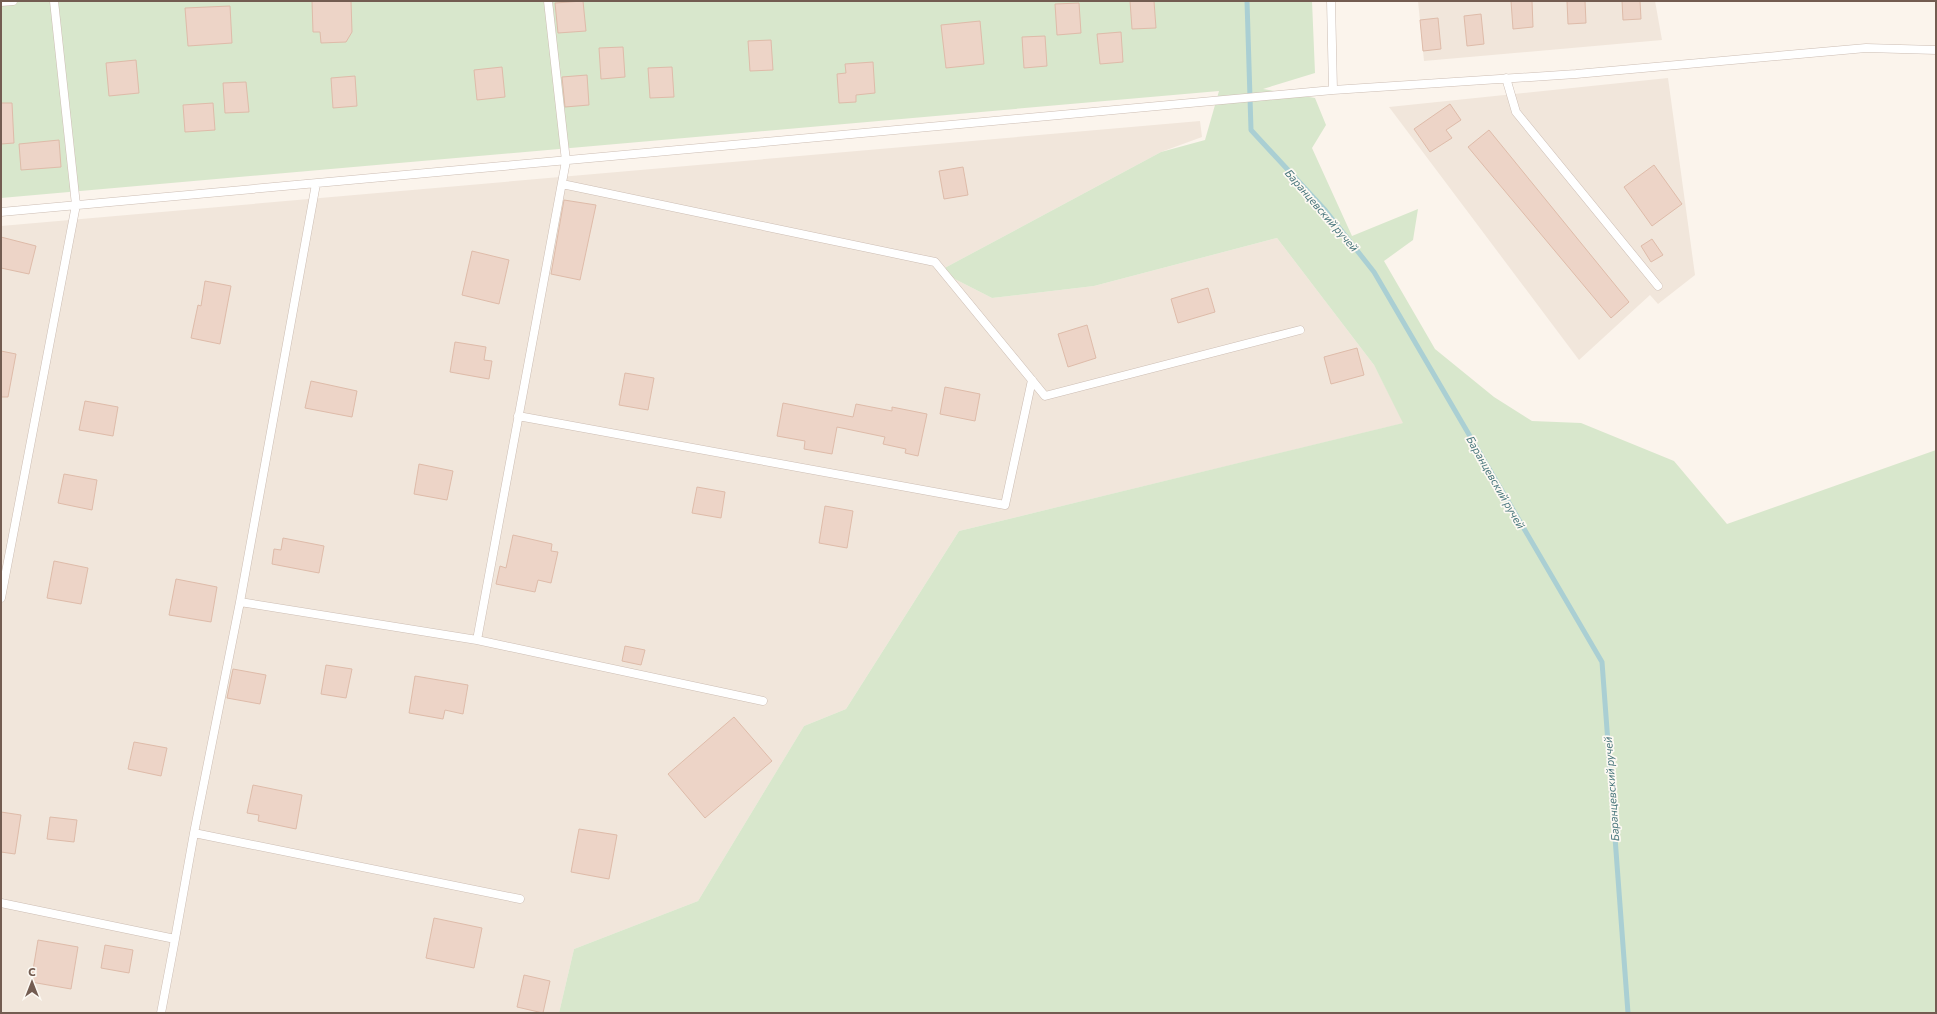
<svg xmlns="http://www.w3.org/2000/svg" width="1937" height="1014" font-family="Commissioner,sans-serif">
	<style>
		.residential { fill: #f1e6db }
		.green { fill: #d8e7cc }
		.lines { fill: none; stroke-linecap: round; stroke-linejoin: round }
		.stream { stroke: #aacfd3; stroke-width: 5 }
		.building { fill: #edd4c7; stroke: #debba9 }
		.lane-casing { stroke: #ccbdb3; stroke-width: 9 }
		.lane { stroke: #fff; stroke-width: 8 }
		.labels { text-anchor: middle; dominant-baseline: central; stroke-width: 3.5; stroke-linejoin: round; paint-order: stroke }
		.water-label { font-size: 11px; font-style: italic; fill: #4a777d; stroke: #fdf9f3 }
	</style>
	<rect width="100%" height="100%" fill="#fbf4ec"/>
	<path class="residential" d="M1418,1h237l7,39 -238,21z
		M1668,78l27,197 -37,29 -8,-9 -71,65 -190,-253z
		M1200,121l2,16 -41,15 -222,119 53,27 102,-12 183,-48 97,127 30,58 -445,108 -113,178 -42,17 -106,175 -124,48 -15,64h-558v-787z"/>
	<path class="green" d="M1,1h1311l3,72 -52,16 52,9 11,27 -14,23 40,88 66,-27 -5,31 -29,21 51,88 59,48 38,24 49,2 93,38 53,63 209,-74v563h-1377l15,-64 124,-48 106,-175 42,-17 113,-178 444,-108 -29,-58 -97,-127 -183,48 -102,12 -53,-27 222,-119 44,-12 14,-49 -1218,107z"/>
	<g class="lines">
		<path class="stream" d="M1247,1l4,129 74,80 49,62 228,390 26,351"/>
	</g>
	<path class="building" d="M312,1h39l1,31 -6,10 -25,1 -1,-11h-7z
		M583,1l3,30 -28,2 -3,-30z
		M1130,1h24l2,27 -24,1z
		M1511,1h21l1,26 -20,2z
		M1567,1h18l1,22 -18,1z
		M1622,1h18l1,18 -18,1z
		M1079,3l2,30 -24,2 -2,-31z
		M230,6l2,37 -44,3 -3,-38z
		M1481,14l3,30 -17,2 -3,-30z
		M1438,18l3,31 -18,2 -3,-31z
		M980,21l4,43 -38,4 -5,-43z
		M1121,32l2,30 -23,2 -3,-30z
		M1045,36l2,30 -23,2 -2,-31z
		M771,40l2,30 -23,1 -2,-30z
		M623,47l2,30 -24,2 -2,-31z
		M136,60l3,33 -30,3 -3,-33z
		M873,62l2,31 -19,2v7l-17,1 -2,-29 9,-1 -1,-9z
		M502,67l3,30 -28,3 -3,-30z
		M672,67l2,30 -24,1 -2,-30z
		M587,75l2,30 -24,2 -3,-30z
		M355,76l2,30 -24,2 -2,-30z
		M246,82l3,30 -24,1 -2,-30z
		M1,103h11l2,40 -13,1z
		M213,103l2,27 -30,2 -2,-27z
		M1450,104l11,16 -15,10 6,8 -22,14 -16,-23z
		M1489,130l140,172 -18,16 -143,-171z
		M59,140l2,27 -40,3 -2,-26z
		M1654,165l28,39 -30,22 -28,-39z
		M963,167l5,28 -24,4 -5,-28z
		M564,200l32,5 -16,75 -29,-6z
		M1,237l35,9 -7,28 -28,-6z
		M1652,239l11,16 -12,7 -10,-16z
		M472,251l37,9 -10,44 -37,-9z
		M205,281l26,5 -11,58 -29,-6 7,-33 3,1z
		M1208,288l7,24 -37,11 -7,-24z
		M1087,325l9,33 -28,9 -10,-33z
		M455,342l31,5 -2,13 8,1 -3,18 -39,-7z
		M1357,348l7,27 -33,9 -7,-27z
		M1,351l15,3 -8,43h-7z
		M625,373l29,5 -6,32 -29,-5z
		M311,381l46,10 -5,26 -47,-9z
		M945,387l35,7 -5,27 -35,-7z
		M85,401l33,6 -5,29 -34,-6z
		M783,403l70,14 3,-13 36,7v-4l35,7 -9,42 -13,-3 1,-4 -23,-5 2,-7 -48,-10 -5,27 -28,-5 1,-8 -28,-5z
		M419,464l34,7 -6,29 -33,-6z
		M64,474l33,6 -5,30 -34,-7z
		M697,487l28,5 -4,26 -29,-5z
		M825,506l28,5 -6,37 -28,-5z
		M513,535l39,9 -1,7 7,1 -7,31 -13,-3 -3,12 -39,-8 4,-18 6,2z
		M283,538l41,8 -5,27 -47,-9 2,-15 7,1z
		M54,561l34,7 -7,36 -34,-6z
		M176,579l41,8 -6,35 -42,-7z
		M625,646l20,4 -4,15 -19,-4z
		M326,665l26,4 -6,29 -25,-4z
		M233,669l33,6 -6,29 -33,-6z
		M415,676l53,9 -5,29 -18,-4 -2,9 -34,-6z
		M734,717l38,44 -67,57 -37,-44z
		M134,742l33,6 -6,28 -33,-7z
		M253,785l49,10 -6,34 -38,-8 1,-6 -12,-2z
		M1,812l20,3 -6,39 -14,-2z
		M50,817l27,3 -3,22 -27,-3z
		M579,829l38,6 -8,44 -38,-7z
		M434,918l48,10 -8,40 -48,-10z
		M38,940l40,7 -7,42 -40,-7z
		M105,945l28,5 -4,23 -28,-5z
		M524,975l26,6 -7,32 -26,-6z"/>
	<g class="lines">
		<g class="lane-casing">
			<path id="lane" d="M1,2l12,-1
				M1506,78l10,34 142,174
				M1333,90l243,-16 290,-26 70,2
				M316,184l-76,418 237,38 286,61
				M562,184l373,78 110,134 255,-66
				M1,212l1332,-122 -2,-89
				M518,416l487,89 27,-125
				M1,598l75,-393 -22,-204
				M477,640l89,-479 -18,-160
				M194,833l326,66
				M1,903l174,36 19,-106 46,-231
				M161,1013l14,-74"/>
		</g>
		<use href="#lane" class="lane"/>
	</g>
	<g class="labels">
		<g class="water-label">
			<text transform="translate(1322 210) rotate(49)">Баранцевский ручей</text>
			<text transform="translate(1496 482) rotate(60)">Баранцевский ручей</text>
			<text transform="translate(1611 789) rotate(-94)">Баранцевский ручей</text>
		</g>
	</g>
	<rect width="1937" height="1014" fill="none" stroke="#735c51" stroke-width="4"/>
	<g transform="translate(32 982)" stroke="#fdf9f3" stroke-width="3" paint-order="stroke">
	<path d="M0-3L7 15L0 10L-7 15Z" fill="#735c51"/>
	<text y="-6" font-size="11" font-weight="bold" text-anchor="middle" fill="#735c51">С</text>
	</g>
</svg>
